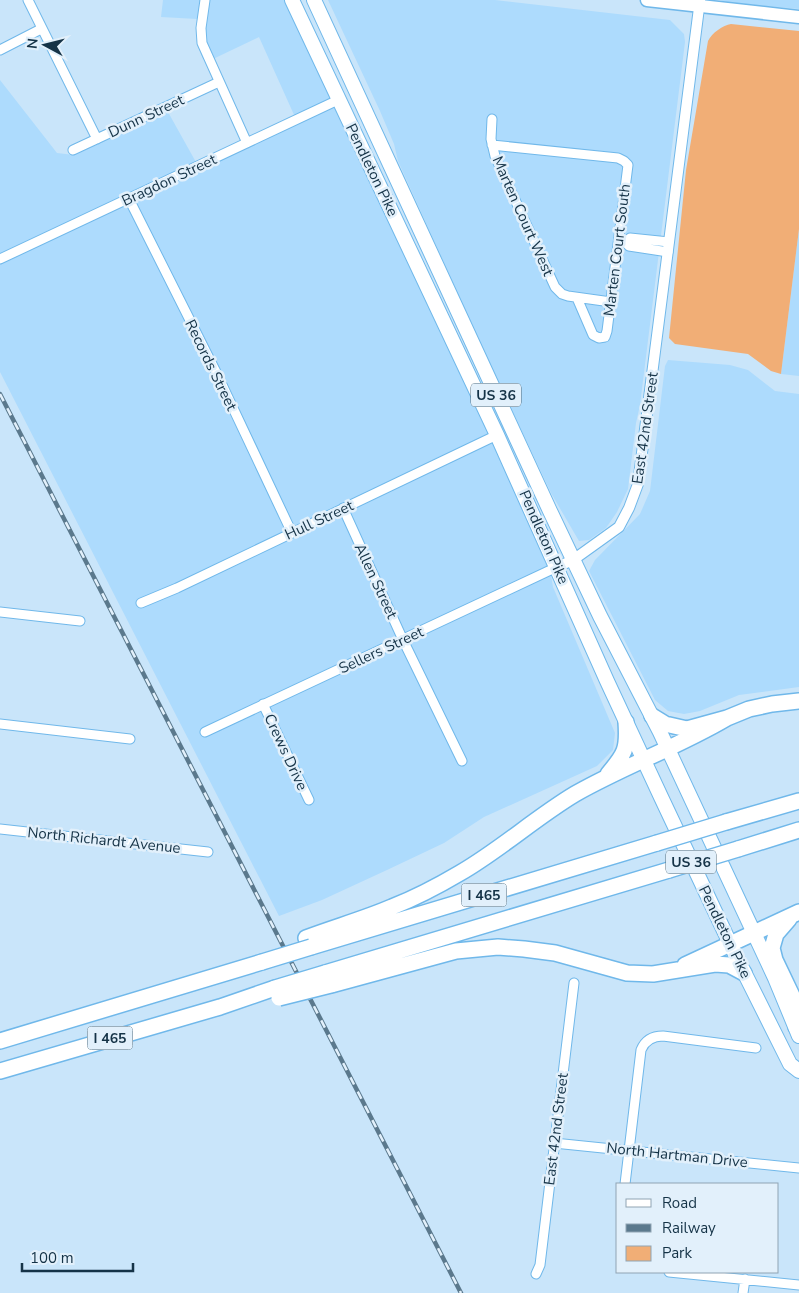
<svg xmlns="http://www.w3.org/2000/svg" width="799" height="1293" font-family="'Nunito Sans',sans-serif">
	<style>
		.built { fill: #addbfd }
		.green { fill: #f1ae76 }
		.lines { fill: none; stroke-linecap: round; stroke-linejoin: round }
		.minor-casing { stroke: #70b8ea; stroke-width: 11 }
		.tertiary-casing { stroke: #70b8ea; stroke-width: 12 }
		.secondary-casing { stroke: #70b8ea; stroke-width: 15 }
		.primary-casing { stroke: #70b8ea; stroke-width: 16 }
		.motorway-casing { stroke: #70b8ea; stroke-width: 18 }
		.minor { stroke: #fff; stroke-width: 9 }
		.tertiary { stroke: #fff; stroke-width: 10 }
		.secondary { stroke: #fff; stroke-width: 12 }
		.primary { stroke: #fff; stroke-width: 14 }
		.motorway { stroke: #fff; stroke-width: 15 }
		.rail-casing { stroke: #5b798d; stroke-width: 4.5 }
		.rail { stroke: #e2f0fb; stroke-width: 2.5; stroke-dasharray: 8; stroke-linecap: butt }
		.motorway-bridge-casing { stroke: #70b8ea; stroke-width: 18; stroke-linecap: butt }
		.motorway-bridge { stroke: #fff; stroke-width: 15 }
		.labels { text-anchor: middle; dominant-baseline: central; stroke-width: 5; stroke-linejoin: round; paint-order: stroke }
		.shield { fill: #e2f0fb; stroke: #526c7d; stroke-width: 1 }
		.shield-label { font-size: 14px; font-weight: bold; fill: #153347 }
		.street-label { font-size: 15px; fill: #153347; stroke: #e2f0fb }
	</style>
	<rect width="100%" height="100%" fill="#c9e5fa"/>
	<path class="built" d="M163,0h124l204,435 58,130 4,22 62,146 -2,17 -16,16 -113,51 -40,26 -57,27 -65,30 -43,16 -279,-544v-292l57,73 17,2 94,-43 29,52 98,-47 -36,-80 -46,22h-10l-6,-15v-25l-36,-2z
		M328,0h167l175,20 14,14 1,8 -45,363 -4,18 -8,66 -11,23 -11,16 -17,12 -10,1 -28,-48 -76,-161 -77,-171 -4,-17 -14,-33z
		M720,0h79v9l-73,-7z
		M799,229v147l-18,-2z
		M668,360l62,5 18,5 27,21 24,3v293l-60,8 -39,16 -16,3 -16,-3 -13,-11 -66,-129 6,-11 45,-46 10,-23 15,-125z"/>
	<path class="green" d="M731,24l68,7v198l-18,145 -10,-3 -23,-17 -73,-10 -6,-6 17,-168 22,-129c4,-8 15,-16 23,-17z"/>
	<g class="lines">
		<g class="minor-casing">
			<path id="minor" d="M28,0l69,139
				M205,0l-4,28 1,15 45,100
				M0,50l41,-21
				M492,119l-1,20 4,17 60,131 7,7 6,2 43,6
				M492,145l126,13 6,3 4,4 -21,166 -2,6 -6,1 -6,-3 -16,-37
				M73,150l146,-68
				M129,199l87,173 76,161
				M619,241l6,1 4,4 39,6
				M625,242l5,-4 39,4
				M0,259l338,-159
				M343,508l60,132 59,121
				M141,603l36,-15 320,-153
				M0,612l80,9
				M263,704l46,96
				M0,724l130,15
				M205,732l352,-165
				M0,829l208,23
				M554,1143l245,25
				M625,1184l16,-134c4,-10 12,-14 22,-14l93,12
				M669,1272l130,13
				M536,1274l4,-9 34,-282
				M743,1293l2,-14"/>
		</g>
		<g class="tertiary-casing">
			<path id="tertiary" d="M557,567l16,-7 46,-33 10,-19 9,-24 62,-484"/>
		</g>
		<g class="secondary-casing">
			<path id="secondary" d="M647,0l152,17"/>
		</g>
		<g class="primary-casing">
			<path id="primary" d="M292,0l205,435 110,246 54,116 74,157 55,110 9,7
				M314,0l236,511 50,105 60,116 115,246 24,58"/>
		</g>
		<g class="motorway-casing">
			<path id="motorway" d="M652,716l13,8 22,5 40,-11 22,-9 23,-5 27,-3
				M608,774c17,-20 20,-25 18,-52
				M726,822l73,-21
				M738,849l61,-19
				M789,919l-13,15 -4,14 3,12 21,44v23
				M306,938c29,-11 58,-19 86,-31 23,-9 46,-21 68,-34 40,-23 75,-55 115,-79 49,-28 103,-47 152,-76
				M311,947l346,-104
				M685,965l114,-53
				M325,973l344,-103
				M331,985l125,-34 42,-4 26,2 31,4 72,20 26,1 62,-10 14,1 15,8
				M0,1041l262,-79
				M0,1071l220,-64 55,-19"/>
		</g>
		<use href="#minor" class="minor"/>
		<use href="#tertiary" class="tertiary"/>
		<use href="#secondary" class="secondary"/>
		<use href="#primary" class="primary"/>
		<use href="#motorway" class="motorway"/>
		<g class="rail-casing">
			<path id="rail" d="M0,394l461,899"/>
		</g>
		<use href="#rail" class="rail"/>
		<g class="motorway-bridge-casing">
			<path id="motorway-bridge" d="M657,843l69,-21
				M669,870l69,-21
				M262,962l49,-15
				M275,988l50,-15
				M279,998l52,-13"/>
		</g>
		<use href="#motorway-bridge" class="motorway-bridge"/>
	</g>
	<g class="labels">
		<g class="shield">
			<rect x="471" y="383.5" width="50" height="23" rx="4"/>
			<rect x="666" y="850.5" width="50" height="23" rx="4"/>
			<rect x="461.5" y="883.5" width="45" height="23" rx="4"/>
			<rect x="87.5" y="1026.5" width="45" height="23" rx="4"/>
		</g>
		<g class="shield-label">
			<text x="496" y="395">US 36</text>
			<text x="691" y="862">US 36</text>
			<text x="484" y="895">I 465</text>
			<text x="110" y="1038">I 465</text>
		</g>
		<g class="street-label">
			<text transform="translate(146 116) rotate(-25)">Dunn Street</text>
			<text transform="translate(372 170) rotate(64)">Pendleton Pike</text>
			<text transform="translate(169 180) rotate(-25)">Bragdon Street</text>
			<text transform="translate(523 216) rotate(66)">Marten Court West</text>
			<text transform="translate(617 250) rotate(-83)">Marten Court South</text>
			<text transform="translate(211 365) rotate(64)">Records Street</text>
			<text transform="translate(645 428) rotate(-82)">East 42nd Street</text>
			<text transform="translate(319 520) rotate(-25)">Hull Street</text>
			<text transform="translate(544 537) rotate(66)">Pendleton Pike</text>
			<text transform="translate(376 581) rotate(65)">Allen Street</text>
			<text transform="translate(381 650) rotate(-25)">Sellers Street</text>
			<text transform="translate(286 752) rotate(65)">Crews Drive</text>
			<text transform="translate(104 840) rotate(6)">North Richardt Avenue</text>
			<text transform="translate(725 932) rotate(64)">Pendleton Pike</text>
			<text transform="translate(556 1129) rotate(-83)">East 42nd Street</text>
			<text transform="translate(677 1155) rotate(6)">North Hartman Drive</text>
		</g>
	</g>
	<rect x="616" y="1183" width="162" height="90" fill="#e2f0fb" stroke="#90a4b3"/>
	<rect x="626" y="1199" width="25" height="8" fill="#ffffff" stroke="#90a4b3"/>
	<text x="662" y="1208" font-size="15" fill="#153347">Road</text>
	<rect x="626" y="1224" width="25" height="8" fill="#5b798d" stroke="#90a4b3"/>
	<text x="662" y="1233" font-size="15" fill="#153347">Railway</text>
	<rect x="626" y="1246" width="25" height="15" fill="#f1ae76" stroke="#90a4b3"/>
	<text x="662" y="1258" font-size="15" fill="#153347">Park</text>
	<g transform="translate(45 45) rotate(277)" stroke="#e2f0fb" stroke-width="4" paint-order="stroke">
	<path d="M0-4L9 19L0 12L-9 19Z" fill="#153347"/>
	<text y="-8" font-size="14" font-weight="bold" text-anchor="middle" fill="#153347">N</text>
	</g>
	<path d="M22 1263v8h111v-8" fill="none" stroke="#153347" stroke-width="2.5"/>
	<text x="30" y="1263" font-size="15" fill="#153347" stroke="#e2f0fb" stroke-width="4" paint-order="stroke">100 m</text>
</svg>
